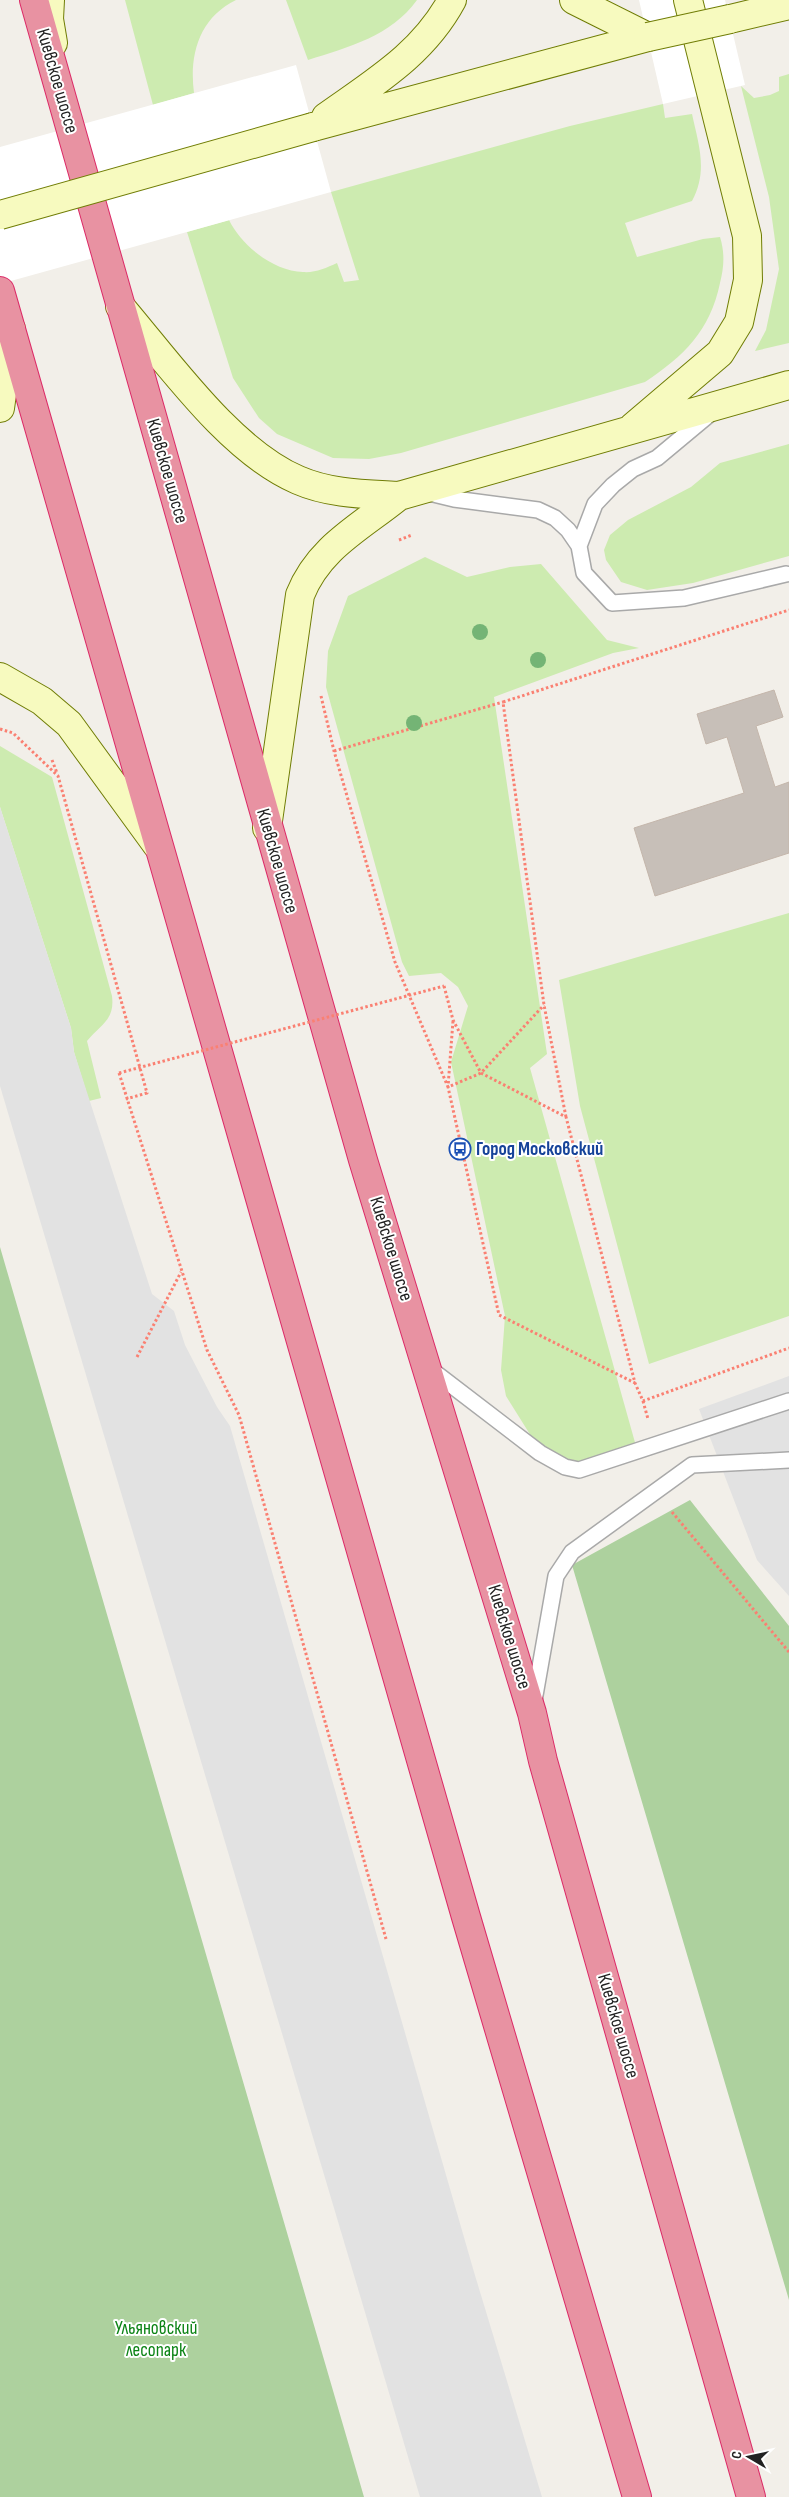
<svg xmlns="http://www.w3.org/2000/svg" width="789" height="2497" font-family="'Sofia Sans Condensed',sans-serif">
	<style>
		.grass { fill: #cdebb0 }
		.forest { fill: #add19e }
		.parking { fill: #e2e2e2 }
		.pier { fill: #fff }
		.building { fill: #c7bfb8; stroke: #c4b6ab }
		.lines { fill: none; stroke-linecap: round; stroke-linejoin: round }
		.lane-casing { stroke: #a9a9a9; stroke-width: 18 }
		.secondary-casing { stroke: #707d05; stroke-width: 30 }
		.highway-casing { stroke: #dc2a67; stroke-width: 30 }
		.path { stroke: #fa8072; stroke-width: 3; stroke-dasharray: 2.5 2.5; stroke-linecap: butt }
		.lane { stroke: #fff; stroke-width: 15 }
		.secondary { stroke: #f7fabf; stroke-width: 28 }
		.highway { stroke: #e892a2; stroke-width: 28 }
		.secondary-bridge-casing { stroke: #707d05; stroke-width: 30; stroke-linecap: butt }
		.path-bridge { stroke: #fa8072; stroke-width: 3; stroke-dasharray: 2.5 2.5; stroke-linecap: butt }
		.secondary-bridge { stroke: #f7fabf; stroke-width: 28 }
		.tree { fill: #74b475 }
		.labels { text-anchor: middle; dominant-baseline: central; stroke-width: 4; stroke-linejoin: round; paint-order: stroke }
		.street-label { font-size: 19px; fill: #222; stroke: #fff }
		.transit-label { font-size: 19px; font-weight: bold; fill: #164399; stroke: #fff; text-anchor: start }
		.park-label { font-size: 19px; fill: #0c8416; stroke: #fff }
	</style>
	<rect width="100%" height="100%" fill="#f2efe9"/>
	<path class="grass" d="M125,0h111c-37,18 -47,55 -42,93l-41,12z
		M286,0h131c-26,36 -68,47 -109,60z
		M789,74v269l-34,8 11,-21 13,-61 -10,-72 -28,-111 13,12 16,-3 9,-4v-14z
		M663,104l2,14 27,-4c7,32 16,57 0,87l-67,22 12,34 66,-18 17,-2c5,16 4,30 0,46 -10,48 -36,73 -75,99l-244,71 -32,6 -36,-1 -56,-24 -18,-16 -26,-40 -46,-146 42,-12c13,26 44,51 74,52 12,1 23,-4 34,-9l7,19 15,-2 -28,-88 239,-66z
		M789,444v112l-96,27 -46,7 -26,-8 -15,-22 -2,-10 6,-15 18,-15 63,-33 29,-24z
		M425,557l42,20 43,-10 31,-3 66,76 32,8 -26,5 -119,44 53,357 -17,14 106,378 -51,16 -16,-1 -21,-10 -17,-15 -25,-40 -5,-26 4,-54 -54,-254 17,-56 -10,-19 -17,-14 -32,3 -7,-14 -76,-275 2,-36 20,-55z
		M0,746l52,31 60,219c3,24 -11,28 -25,45l14,57 -12,3 -15,-49 -3,-24 -71,-221z
		M789,913v403l-140,48 -69,-258 -21,-126z"/>
	<path class="forest" d="M0,1247l364,1250h-364z
		M690,1500l99,126v674l-217,-735z"/>
	<path class="parking" d="M0,807l71,221 3,24 78,242 22,17 11,34 32,62 13,19 244,846 68,225h-122l-420,-1411z
		M789,1376v220l-32,-36 -58,-151z"/>
	<path class="pier" d="M639,0h86l20,85 -82,19z
		M296,65l35,127 -331,92v-137z"/>
	<path class="building" d="M774,690l9,27 -27,9 19,61 14,-5v71l-134,43 -21,-68 110,-35 -17,-56 -21,7 -9,-30z"/>
	<g class="lines">
		<g class="lane-casing">
			<path id="lane" d="M425,492l29,7 84,11 17,8 13,12 11,16 5,27 28,30 72,-5 102,-24
				M579,546l16,-42 18,-19 20,-16 24,-11 54,-45
				M429,1368l111,85 25,14 14,3 210,-69
				M534,1701l22,-125 16,-24 120,-87 97,-5"/>
		</g>
		<g class="secondary-casing">
			<path id="secondary" d="M50,0l-1,19 4,24
				M574,0l74,37
				M730,19l59,-14
				M326,117c49,-35 97,-63 126,-117
				M313,127l335,-90
				M120,306c48,56 110,145 178,174 32,14 67,14 101,16l390,-111
				M0,408l11,-79
				M633,427l87,-74 19,-31 9,-42 -1,-44 -59,-236
				M0,677l42,24 27,23 88,121
				M267,828l33,-233c19,-48 61,-68 99,-99"/>
		</g>
		<g class="highway-casing">
			<path id="highway" d="M34,0l329,1160 169,553 11,48 208,736
				M0,291l466,1626 171,580"/>
		</g>
		<path class="path" d="M399,540l13,-5
			M321,696l13,55 61,211 53,125 33,-14 63,-68
			M0,729l13,4 45,43 89,317 -21,6
			M334,751l169,-49
			M52,760l5,13
			M444,986l9,34 28,53 85,44 69,266 8,18 146,-53
			M453,1021l-5,66 51,228 136,68
			M119,1073l88,277 32,65 147,524
			M566,1117l-22,-112 -41,-303 286,-92
			M137,1357l44,-85
			M643,1401l5,18
			M672,1512l117,140"/>
		<use href="#lane" class="lane"/>
		<use href="#secondary" class="secondary"/>
		<use href="#highway" class="highway"/>
		<g class="secondary-bridge-casing">
			<path id="secondary-bridge" d="M648,37l82,-18
				M0,215l313,-88"/>
		</g>
		<path class="path-bridge" d="M119,1073l325,-87"/>
		<use href="#secondary-bridge" class="secondary-bridge"/>
	</g>
	<g class="tree">
		<circle cx="480" cy="632" r="8"/>
		<circle cx="538" cy="660" r="8"/>
		<circle cx="414" cy="723" r="8"/>
	</g>
	<defs>
		<g id="bus-ring" transform="scale(1.125)"><circle r="9.5" fill="#fff" stroke="#1a4fb4" stroke-width="1.5"/><path d="M-5-6H5V4H4V6H2V4H-2V6H-4V4H-5ZM-3.5-4V0h7V-4ZM-3.5 1.2v1.5H-2V1.2ZM2 1.2v1.5H3.5V1.2Z" fill="#1a4fb4"/></g>
	</defs>
	<g fill-rule="evenodd">
		<use href="#bus-ring" x="460" y="1149"/>
	</g>
	<g class="labels">
		<g class="street-label">
			<text transform="translate(57 81) rotate(74)">Киевское шоссе</text>
			<text transform="translate(167 471) rotate(74)">Киевское шоссе</text>
			<text transform="translate(277 861) rotate(74)">Киевское шоссе</text>
			<text transform="translate(391 1249) rotate(73)">Киевское шоссе</text>
			<text transform="translate(509 1637) rotate(73)">Киевское шоссе</text>
			<text transform="translate(618 2026) rotate(74)">Киевское шоссе</text>
		</g>
		<g class="transit-label">
			<text x="476" y="1149">Город Московский</text>
		</g>
		<g class="park-label">
			<text x="156" y="2328">Ульяновский<tspan x="156" dy="22">лесопарк</tspan></text>
		</g>
	</g>
	<g transform="translate(749 2457) rotate(279)" stroke="#ffffff" stroke-width="4" paint-order="stroke">
	<path d="M0-4L9 19L0 12L-9 19Z" fill="#222222"/>
	<text y="-8" font-size="14" font-weight="bold" text-anchor="middle" fill="#222222">С</text>
	</g>
</svg>
